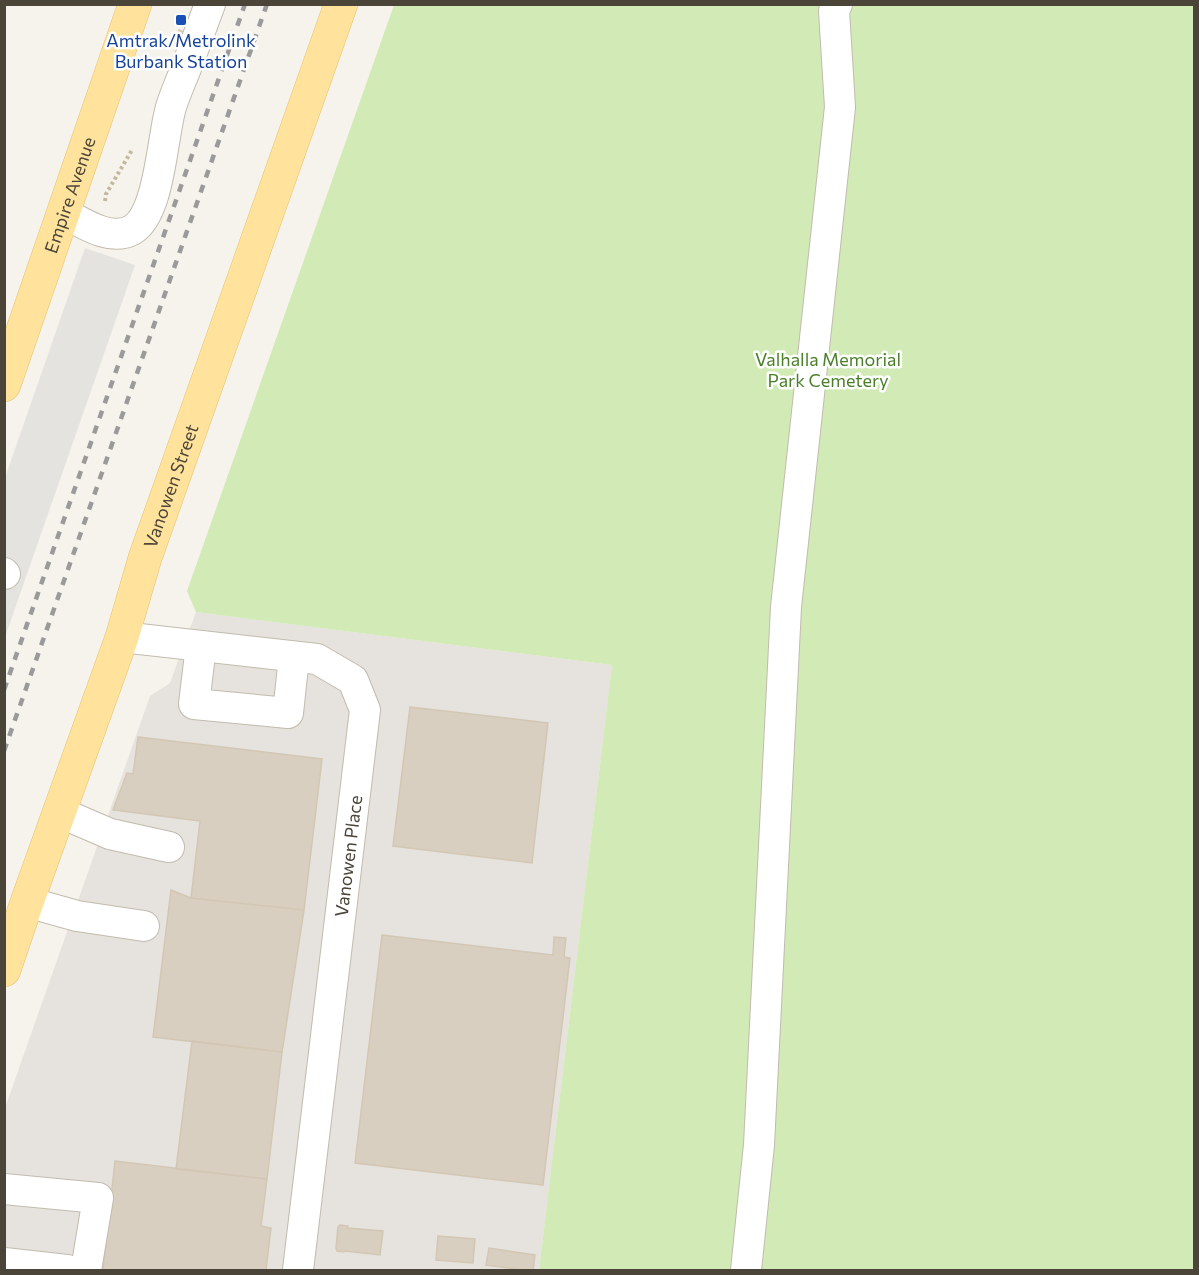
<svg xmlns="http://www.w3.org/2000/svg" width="1199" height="1275" font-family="Commissioner,sans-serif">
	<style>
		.industrial { fill: #e6e2dd }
		.green { fill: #d2eab5 }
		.parking { fill: #e5e3e0 }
		.building { fill: #d8cfc1; stroke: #d3c7b4; stroke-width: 1.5 }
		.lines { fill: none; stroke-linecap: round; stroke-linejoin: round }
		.minor-casing { stroke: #c2bbae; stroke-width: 32 }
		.major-casing { stroke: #e6c16a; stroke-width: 34 }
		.path { stroke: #c4b79f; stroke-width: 4; stroke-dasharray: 3 3; stroke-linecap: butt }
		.minor { stroke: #fff; stroke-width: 30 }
		.major { stroke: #ffe39c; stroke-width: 33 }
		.rail { stroke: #9a9a9a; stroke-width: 4.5; stroke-dasharray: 8 8; stroke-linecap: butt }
		.transit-dot { fill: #1a4fb4; stroke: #fff; stroke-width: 2 }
		.labels { text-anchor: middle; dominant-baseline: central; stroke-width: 5; stroke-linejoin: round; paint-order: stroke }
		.transit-label { font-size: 18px; fill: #164399; stroke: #fff }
		.street-label { font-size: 18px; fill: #4b4439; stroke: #fff }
		.park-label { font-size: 18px; fill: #4a7f2a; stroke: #fff }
	</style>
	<rect width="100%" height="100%" fill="#f6f3ec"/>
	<path class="industrial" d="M196,612l416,53 -73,605h-534v-162l145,-412 20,-13z"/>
	<path class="green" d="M394,5h800v1265h-655l73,-605 -416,-53 -9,-21z"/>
	<path class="parking" d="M85,248l50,17 -130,372v-159z"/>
	<path class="building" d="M179,30l5,2 -5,15 -5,-2z
		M410,707l138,16 -16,140 -139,-17z
		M138,737l184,22 -18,151 -113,-12 9,-77 -87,-11 14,-37 6,1z
		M171,890l20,8 113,12 -22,142 -129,-15z
		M382,935l171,20 1,-18 12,1 -2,19 6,1 -27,227 -188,-22z
		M192,1041l90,11 -15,127 -91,-10z
		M115,1161l152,18 -6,47 10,2 -5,42h-163z
		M340,1225l8,1 -1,2 36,3 -3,24 -35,-4 -1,1 -7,-1 -1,-3 2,-21z
		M438,1236l37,3 -2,24 -37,-3z
		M489,1248l46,7 -2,15h-11l-36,-5z"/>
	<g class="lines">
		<g class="minor-casing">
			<path id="minor" d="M64,213c19,10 46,29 68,17 28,-16 30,-93 39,-123 4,-13 10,-26 15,-39 8,-21 16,-42 24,-64
				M4,573l1,1
				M122,637l195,22 36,21 12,30 -67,560
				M201,646l-7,58 94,9 6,-56
				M59,812l51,22 59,13
				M27,902l50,14 67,10
				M4,1189l94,9 -12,72
				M4,1263l63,7
				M746,1270l13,-125 27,-538 54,-500 -6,-96 3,-7"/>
		</g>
		<g class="major-casing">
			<g id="major">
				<path id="s1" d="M4,385l131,-381"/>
				<path id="s2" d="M4,970l23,-68 95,-265 23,-79 196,-554"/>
			</g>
		</g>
		<path class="path" d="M105,201l1,-7 26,-44"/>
		<use href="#minor" class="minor"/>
		<use href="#major" class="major"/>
		<path class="rail" d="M4,690l241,-686
			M4,751l263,-747"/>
	</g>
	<rect class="transit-dot" x="175" y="14" width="12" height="12" rx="3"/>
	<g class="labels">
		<g class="transit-label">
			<text x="181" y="40">Amtrak/Metrolink<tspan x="181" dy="21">Burbank Station</tspan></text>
		</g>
		<g class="street-label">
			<text stroke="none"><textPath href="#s1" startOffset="201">Empire Avenue</textPath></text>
			<text stroke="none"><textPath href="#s2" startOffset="512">Vanowen Street</textPath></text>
			<text transform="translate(348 856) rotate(-83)">Vanowen Place</text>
		</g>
		<g class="park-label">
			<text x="828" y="359">Valhalla Memorial<tspan x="828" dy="21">Park Cemetery</tspan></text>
		</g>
	</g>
	<rect width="1199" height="1275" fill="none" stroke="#4b4439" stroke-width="12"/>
</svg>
